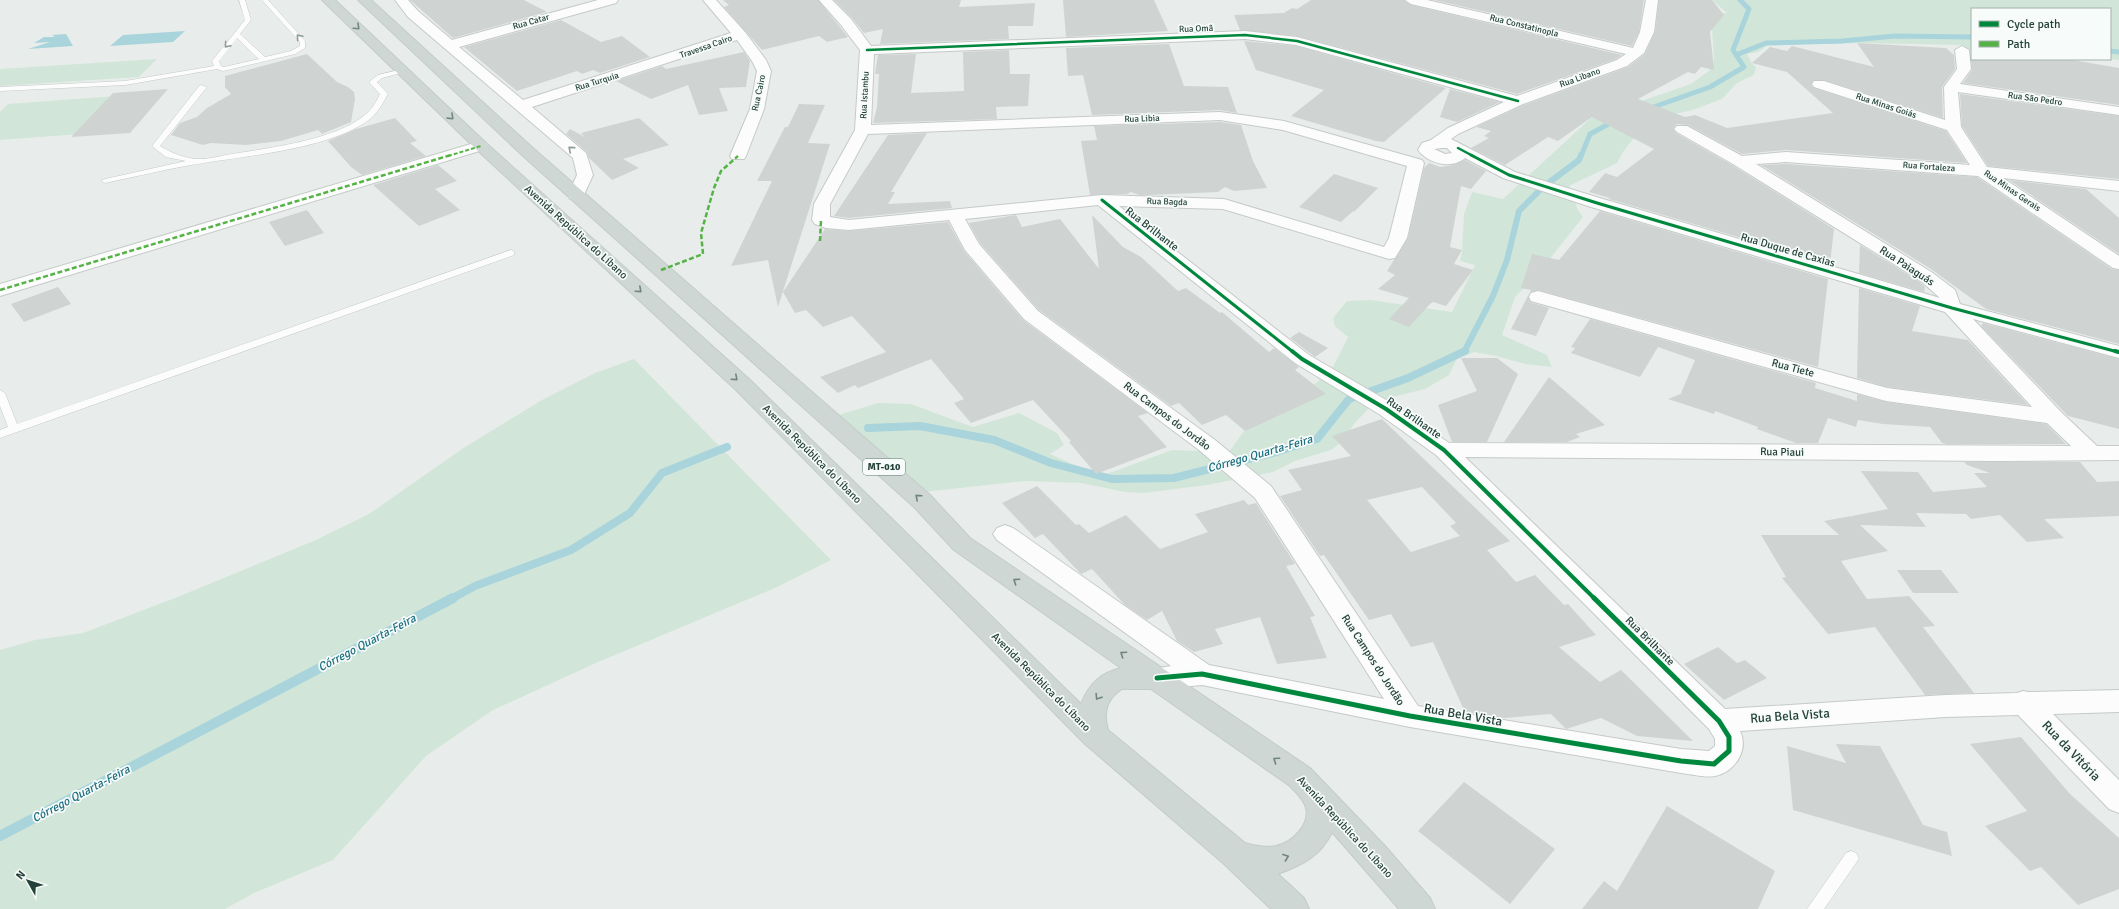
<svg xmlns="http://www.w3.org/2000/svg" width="2119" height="909" font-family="Signika,sans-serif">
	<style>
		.green { fill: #d1e6d8 }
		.water { fill: #a9d4db }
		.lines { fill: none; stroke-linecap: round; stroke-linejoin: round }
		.stream-far3 { stroke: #a9d4db; stroke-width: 5 }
		.stream-far2 { stroke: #a9d4db; stroke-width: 6 }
		.stream-far1 { stroke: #a9d4db; stroke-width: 8 }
		.stream { stroke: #a9d4db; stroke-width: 10 }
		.building { fill: #cfd4d2; fill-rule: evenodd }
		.lane-casing { stroke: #c5cac8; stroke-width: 1 }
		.street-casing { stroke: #c5cac8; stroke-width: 2 }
		.primary-casing { stroke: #c3ccc9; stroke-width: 2 }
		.lane { fill: #fcfcfc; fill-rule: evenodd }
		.street { fill: #fcfcfc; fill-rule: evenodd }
		.primary { fill: #cfd7d5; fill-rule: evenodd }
		.quiet-far1 { stroke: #55b346; stroke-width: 2; stroke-dasharray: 4 2; stroke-linecap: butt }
		.quiet { stroke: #55b346; stroke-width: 2.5; stroke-dasharray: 5 2.5; stroke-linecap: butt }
		.cycleway-far3-casing { stroke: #f7fbf9; stroke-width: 4 }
		.cycleway-far2-casing { stroke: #f7fbf9; stroke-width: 5 }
		.cycleway-far1-casing { stroke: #f7fbf9; stroke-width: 6 }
		.cycleway-casing { stroke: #f7fbf9; stroke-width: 8 }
		.cycleway-far3 { stroke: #00873e; stroke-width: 2.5 }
		.cycleway-far2 { stroke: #00873e; stroke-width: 3 }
		.cycleway-far1 { stroke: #00873e; stroke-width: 4 }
		.cycleway { stroke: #00873e; stroke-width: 5 }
		.oneway { stroke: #718580 }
		.oneway2 { stroke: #909f9b }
		.labels { text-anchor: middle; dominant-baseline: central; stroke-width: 3.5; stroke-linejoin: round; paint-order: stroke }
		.far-street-label { font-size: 9px; fill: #24423a; stroke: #f7fbf9 }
		.shield { fill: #f7fbf9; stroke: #637a73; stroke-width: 1 }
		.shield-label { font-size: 10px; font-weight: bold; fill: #24423a }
		.street-label { font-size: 11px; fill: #24423a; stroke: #f7fbf9 }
		.water-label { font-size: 12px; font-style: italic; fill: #1c6f80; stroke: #f7fbf9 }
		.near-street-label { font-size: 13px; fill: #24423a; stroke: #f7fbf9 }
	</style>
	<rect width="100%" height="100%" fill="#e8edeb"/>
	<path class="green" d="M1712,0h407v60l-9,-1v-50h-138v42l-11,-6 -102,-2 -91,2 -10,7 -11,2 5,10 4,3 -2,8 -17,8 -15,16 -29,11 -18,4 -36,17 -16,21 -6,11 -48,23 9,24 5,7 -46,58 -22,22 -13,38 45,20 5,12 -27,-3 -29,-8 -22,-4 -17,7 -8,16 -24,14 -32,8 -24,11 -15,16 -12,18 -11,8 -36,11 -22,11 -66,13 -63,8 -19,-1 -44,-9 -55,-2 -103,11 -91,-75 46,-14 33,1 62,23 46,-14 38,20 7,12 -14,9 34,15 20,6 68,-25 57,2 15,-21 49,-26 40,-38 15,-30 -13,-11 -2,-8 14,-17 24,-1 81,12 23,-47 -15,-4 2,-9 2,-38 8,-22 31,7 88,-81 100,-34 18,-13 5,-12 -3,-45 16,-1z
		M157,59l-18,18 -139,9v-17z
		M116,96l-36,38 -80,6v-28l8,-8z
		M634,359l197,201 -56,28 -179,75 -103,47 -67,46 -93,104 -79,33 -29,16h-225v-259l35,-10 48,-7 92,-35 141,-58 53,-26 93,-65 80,-49 53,-27z"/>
	<path class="water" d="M185,31l-12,11 -63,4 13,-11z
		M66,34l7,12 -45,3 22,-7 -16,1 10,-6h11l-3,-2z"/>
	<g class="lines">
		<path class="stream-far3" d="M2110,51l9,1
			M1736,55l30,-12 76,-2 53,-5 77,1
			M1648,109l62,-22 34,-20 -11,-17 16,-41 -9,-9
			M1581,156l9,-22 26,-14"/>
		<path class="stream-far2" d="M1464,352l29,-56 14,-36 12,-49 24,-24 36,-27 2,-5"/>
		<path class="stream-far1" d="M868,428l52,-2 74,14 57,23 61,16 62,-1 102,-26 41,-13 32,-40 59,-21 57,-27
			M451,599l24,-13 96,-36 59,-37 32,-40 65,-26"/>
		<path class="stream" d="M0,836l453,-238"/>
	</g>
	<path class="building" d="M410,0h114l23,12 -94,26z
		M723,0h95l30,37 -21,5 -8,-6 -57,14 -38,-43 5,-2z
		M834,0h127l-2,7 76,-4 -2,23h-25l1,13 -129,5 3,-15 -19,4 -12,-15z
		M1063,0h91l14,31 -102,6z
		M1311,0h93l7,5 211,50 -6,4 -99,35 -220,-58 -57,-6 -6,-15 50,-2 8,-5 5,1z
		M1434,0h210l-5,32 -7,14z
		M1659,0h53l12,15 -14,17 4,38 -13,-3 -6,7 -7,-2 -50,27 47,18 10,-2 32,13 106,-15 -46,-41 -35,-9 18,-16 17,4 5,-5 82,21 -17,-24 89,5 8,7 1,14 -13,18 1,31 -119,-38h-10l-3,5 3,3 132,43 21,32 -181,-13 -44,4 -54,-29 -11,-1 -4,4 3,5 56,32 102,64 -4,35 -221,-65 1,-1 -21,-6 16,-19 12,4 37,-28 -62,-32 -34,24 -10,-4 -43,28 -34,-17 18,-10 -5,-2 7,-5 -15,-4 48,-22 104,-38 17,-13 10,-22z
		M561,20l40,22 21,-6 28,21 -50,16 -7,-3 -11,4 -5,-3 -60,20 -53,-44z
		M1244,41l52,5 150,42 -62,54 -8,-1 -85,-25 33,-26 -68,-20z
		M1169,44l15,42 44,1 9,26 -17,-3 -128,5 -9,-40 -15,1 -2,-28z
		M1009,50l1,24h20l-2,32 -32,1 1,12 -124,4 4,-16 2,-33h-4l3,-19 38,-1 -5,39 53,-2 -1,-39z
		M744,52l6,9 -4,26 -27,1 9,23 -29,4 -11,-30 -37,14 -35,-18 46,-15 4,3z
		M307,54l30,28 11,5 6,5 1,7 -4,23 -29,12 -4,-4 -37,11 -35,4 -35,-2 -8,2 -32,-10 9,-12 17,-6 10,-9 24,-14 -6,-7v-11z
		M1971,59h96l52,9v37l-156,-22 9,-13z
		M168,89l-38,44 -59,4 42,-44z
		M1450,89l50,13 -43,20 -17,-5z
		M1960,94l159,22v63l-131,-13 -26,-40z
		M799,104l26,1 -17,38 22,1 -52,163 -10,-47 -37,6 41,-85h-15l28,-54h3z
		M395,118l22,23 -7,2 16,13 -64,19 -11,-8 -23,-26 28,-12z
		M639,118l30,27 -46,14 16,9 -27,12 -23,-22 -2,-6 -21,-18 4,-5 15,8 -4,-4z
		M1220,122l21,3 12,36 14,27 -33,3 -9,-4 -7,5 -69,3h-10l-8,-3 -4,2 -37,1 -9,-54 16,-1 -3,-14z
		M927,133l-36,59h4l-7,12 62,-3 2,7 -103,10 -15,-2 54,-81z
		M1465,160l21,11 -15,18 -10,-3 -11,61 12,3 -8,14 19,6 -27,36 -13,-4 -3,2 -21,23 -20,-8 20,-21 -31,-9 17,-14 -8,-4 21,-33 16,-70 5,-5 11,4 14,-2z
		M1786,164l191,13 135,92 7,1v74l-133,-35 -55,-40 -170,-104z
		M438,165l19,16 -22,8 25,21 -41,16 -46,-41z
		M1334,174l44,14 -23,23 -3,1 -11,10 -42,-15z
		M2009,180l77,9 33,29v36z
		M307,210l17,23 -39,13 -16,-24z
		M1600,211l228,68 -10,88 -280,-77 -8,2 -2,4 2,6 19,6 -13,28 -25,-7 20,-39 -10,-2 11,-34 27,6z
		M1016,215l6,12 38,-8 39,50 -7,-54 31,32 18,10 37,34 8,-3 34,25 2,-1 47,40 5,-4 25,19 -4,3 31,24 -81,37 -19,-16 -24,10 -23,-22 -8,3 -132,-96 -59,-67 -11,-20z
		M948,222l16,29 59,69 125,93 -10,3 29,31 -71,27 -27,-32 2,-1 -38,-41 -62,23 -17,-20 10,-4 -33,-40 -73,29 -3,-3 -17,8 -18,-16 66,-25 -34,-36 -29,11 -17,-17 -11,3 -12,-21 42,-63 24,2z
		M1860,245l60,37 5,5 -1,5 -65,-19z
		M58,287l13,17 -47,18 -13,-18z
		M1859,288l61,18 -8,25 56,9 60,65 -141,-18 -30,-9z
		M1590,319l226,64 -1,5 42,13v-7l29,8 160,22 20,20h-119l-5,-1 -12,-16 -47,-3 -25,-4 -2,7 -28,-9 -10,25h-22l-39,-14 1,-2 -43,-16 -1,3 -46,-15 15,-6h-2l14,-33 -37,-13 -18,30 -69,-24 4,-5 -4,-1z
		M1983,323l136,36v70l-51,-13 -87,-90z
		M1299,332l29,16 -13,9 -25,-19z
		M1461,358h36l21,16 -31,68h-35l-14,-37 39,-14z
		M1549,377l56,48 -29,9 4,3 -13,5h-63z
		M1382,419l128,122 -23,9 29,32 19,-7 29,30 4,-1 28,31 -37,12 41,35 21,-12 72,71 -56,-5 -36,-18 -35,11 -15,-15 -47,4 -39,-6 -32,-70 -22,5 -20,-33 -22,6 -45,-65 -4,1 -40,-60 22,-6 -14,-20 63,-14 -19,-20zM1422,487l34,36 -6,3 10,10 -49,16 -44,-52z
		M1964,462h116l17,20 22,-1v35l-75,3 20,19 -37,4 -27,-27 -29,4 -5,-5 -50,-1 10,14 -66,-2 28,26 -47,10 26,38 42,-3 26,30 -12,1 51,66 -49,2 -50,-68 -47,7 -46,-56 4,-1 -25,-42h78l-15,-14 27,-5 1,2v-2l36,-7 -27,-38 57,1 15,20 54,-5 -13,-14h16l-23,-8z
		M1037,486l39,39 3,-1 10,9 37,-18 34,34 48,-17 -13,-18 49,-14 4,5 8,-2 39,61 -9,2 29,50 -5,1 17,41 -50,6 -17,-47 -45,12 8,15 -29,8 -17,-11 -15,-30 -15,9 -22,-15 -33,-36 -11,5 -38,-40 -8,4 -33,-35z
		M1897,570h44l18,23h-46z
		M1718,647l19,16 8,-3 22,18 -43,22 -40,-36z
		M2021,737l49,57 49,44v51l-41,16 -37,-38 -11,4 -45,-45 42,-15 -57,-67z
		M1836,744l44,2 43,79 24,7 5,24 -159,-46 -6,-64 59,17z
		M1464,782l91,67 -45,55 -92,-73z
		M1667,806l108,65 -17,38h-176l22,-28 13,10z"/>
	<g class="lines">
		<g class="lane-casing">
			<path id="lane" d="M239,0h6l6,20 -11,14 25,23 26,-6 9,-5v-4l-38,-42h6l37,41v7l-10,6 -72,17 -6,-2 -92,16 -125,6v-4l125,-6 89,-15 -2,-5 33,-41zM237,38l22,21 -35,8 -3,-1 -2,-5z
				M403,69l2,1v2l-23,6 -5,4 11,12c-5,9 -10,18 -18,25 -40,31 -129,37 -179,46 -29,5 -57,12 -86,18l-4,-2 4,-2 81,-18 -20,-4 -14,-11 48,-61 7,2 -47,59c11,7 24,12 37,13 11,1 30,-5 42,-6 36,-6 99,-14 127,-39 7,-6 10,-12 14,-20l-11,-12 9,-7z
				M511,250l3,1v4l-514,183v-8l8,-3 -8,-21v-16l5,3 12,31z
				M1851,851l5,2 3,5 -3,5 -32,46h-17l39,-56z"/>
		</g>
		<g class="street-casing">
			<path id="street" d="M395,0h13l10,11 34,29 146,-40h20l-2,3 -157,44 64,53 208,-67 -28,-33h13l29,32 21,28 5,11 -7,38 -18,47 -2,3h-12l-2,-3 20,-47 7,-38 -5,-10 -15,-21 -205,67 54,46 7,22 -11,24h-12l-2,-4 9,-20 -4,-17 -165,-141z
				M819,0h13l19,19 20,27 374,-15 52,6 220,59 100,-36 9,-6 -215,-50 -6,-4h22l206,48 7,-16 6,-32h12l-4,32 -10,21 -17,13 -104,38 -65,30 -7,5 64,33 88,27 337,99 -19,-17 -188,-117 -56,-32 -3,-3 3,-3h10l55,30 44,-4 184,13 -23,-35 -133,-43 -2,-3 2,-3h10l121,39 -1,-33 13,-18 -2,-19 7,-4 7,4 2,19 -11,15 159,23v8l-161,-23 3,35 26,40 132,14v10l-116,-13 116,78v13l-6,-1 -135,-92 -192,-14 -30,2 177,109 22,17 5,14 159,42v12l-146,-39 88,93 36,34h22v14l-122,1 -532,-4 260,252 220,-14 72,-2 6,-2 5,1 91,-2v22l-66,2 66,66v33l-10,-4 -91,-94 -73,2 -205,14c9,19 -5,41 -25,45 -10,2 -24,-2 -34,-3l-271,-46 -208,-42 -45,4 -9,-3 -4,-8 4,-8 23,-4 -174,-126 -4,-6 4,-6 8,-3 8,3 196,137 175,34 -129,-201 -56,-48 -175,-131 -59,-69 -16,-30 -100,10 -23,-2 -11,-4 -3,-4 2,-16 41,-74 5,-80 -19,-25zM1245,39l51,6 208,57 -56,26 -17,12 -9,3 -4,7c9,13 34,20 47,8l38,20 88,29 354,105 87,95 -145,-19 -349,-97 -7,2 -2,4 2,4 355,100 161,22 24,23 -622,-3 -56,-39 -84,-49 -190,-149 104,3 166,50 6,-1 12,-20 17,-75 -2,-3 -138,-39 -64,-9 -349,13 3,-71zM1220,120l63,10 124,36 -18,72 -5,9 -160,-48 -122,-4 -253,25 -19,-3v-13l38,-70zM1442,148h5l5,5 -7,1 -11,-5zM1098,205l197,158 84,51 57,41 273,274 6,10v7l-6,5 -28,-2 -263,-43 -147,-220 -56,-46 -177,-129 -59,-67 -14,-25z
				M481,141l5,2 3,3 -3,3 -486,147v-12z"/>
		</g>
		<g class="primary-casing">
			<path id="primary" d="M322,0h13l151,143 263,236 332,325c8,-20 19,-31 40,-36l-167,-118 -40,-43 -392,-352 -164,-155h13l163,149 396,346 40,43 340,230 75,78 45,52 5,11h-36l-67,-77c-11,24 -30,33 -54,42l26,24 5,11h-38l-48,-46 -138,-119 -350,-355 -259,-240zM1122,689h29l139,97c6,7 14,13 16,22 4,17 -14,35 -30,38 -10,2 -21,0 -31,-3l-137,-113c-5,-17 -2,-31 14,-41z"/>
		</g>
		<use href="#lane" class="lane"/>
		<use href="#street" class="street"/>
		<use href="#primary" class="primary"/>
		<path class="quiet-far1" d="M448,156l33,-10"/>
		<path class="quiet" d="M820,241l1,-21
			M661,270l42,-16 -2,-21 13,-45 7,-17 17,-15
			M0,290l451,-135"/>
		<g class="cycleway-far3-casing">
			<path id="cycleway-far3" d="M867,50l378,-15 52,6 221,60
				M1458,148l15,8"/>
		</g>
		<g class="cycleway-far2-casing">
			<path id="cycleway-far2" d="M1471,155l38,20 88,28 355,105 166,44
				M1102,200l191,152"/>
		</g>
		<g class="cycleway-far1-casing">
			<path id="cycleway-far1" d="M1292,351l10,8 84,50 58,41 151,149
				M2115,351l4,1"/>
		</g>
		<g class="cycleway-casing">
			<path id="cycleway" d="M1157,678l45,-4 208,42 271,45 33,3 15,-13v-14l-10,-16 -125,-123"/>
		</g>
		<use href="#cycleway-far3" class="cycleway-far3"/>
		<use href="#cycleway-far2" class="cycleway-far2"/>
		<use href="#cycleway-far1" class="cycleway-far1"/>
		<use href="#cycleway" class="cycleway"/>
	</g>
	<defs><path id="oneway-chevron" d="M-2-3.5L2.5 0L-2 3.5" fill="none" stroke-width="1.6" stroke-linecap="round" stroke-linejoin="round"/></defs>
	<g class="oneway">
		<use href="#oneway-chevron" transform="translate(357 27) rotate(43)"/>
		<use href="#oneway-chevron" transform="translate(451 117) rotate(44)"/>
		<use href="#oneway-chevron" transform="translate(639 290) rotate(42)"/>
		<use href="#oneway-chevron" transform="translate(735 378) rotate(42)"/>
		<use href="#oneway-chevron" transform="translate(918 497) rotate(-138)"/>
		<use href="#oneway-chevron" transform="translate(1016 581) rotate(-146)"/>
		<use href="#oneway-chevron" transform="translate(1123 654) rotate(-146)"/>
		<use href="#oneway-chevron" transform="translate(1098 697) rotate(122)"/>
		<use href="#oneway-chevron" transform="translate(1276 760) rotate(-145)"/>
		<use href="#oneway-chevron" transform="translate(1286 857) rotate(-20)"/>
	</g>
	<g class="oneway2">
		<use href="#oneway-chevron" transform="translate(299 37) rotate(-131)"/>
		<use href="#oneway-chevron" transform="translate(227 45) rotate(131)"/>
		<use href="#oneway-chevron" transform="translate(571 149) rotate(-140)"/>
	</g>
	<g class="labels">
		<g class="far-street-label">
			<text transform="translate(531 22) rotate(-16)">Rua Catar</text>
			<text transform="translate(1524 26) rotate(14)">Rua Constatinopla</text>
			<text transform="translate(1196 29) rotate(-2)">Rua Omã</text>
			<text transform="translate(706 47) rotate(-19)">Travessa Cairo</text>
			<text transform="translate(1580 78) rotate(-20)">Rua Libano</text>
			<text transform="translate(597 82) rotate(-17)">Rua Turquia</text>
			<text transform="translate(759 93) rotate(-78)">Rua Cairo</text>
			<text transform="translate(865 95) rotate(-87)">Rua Istambu</text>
			<text transform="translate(2035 99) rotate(8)">Rua São Pedro</text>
			<text transform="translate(1886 106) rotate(18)">Rua Minas Goiás</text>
			<text transform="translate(1142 119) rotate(-2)">Rua Libia</text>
			<text transform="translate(1929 167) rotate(4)">Rua Fortaleza</text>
			<text transform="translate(2012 191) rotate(34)">Rua Minas Gerais</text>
			<text transform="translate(1167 202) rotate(2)">Rua Bagda</text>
		</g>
		<rect class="shield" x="863" y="459" width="42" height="16" rx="3"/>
		<g class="shield-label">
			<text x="884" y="467">MT-010</text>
		</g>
		<g class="street-label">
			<text transform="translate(1152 229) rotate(38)">Rua Brilhante</text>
			<text transform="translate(576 232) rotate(42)">Avenida República do Líbano</text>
			<text transform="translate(1788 250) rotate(16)">Rua Duque de Caxias</text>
			<text transform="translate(1907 266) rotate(33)">Rua Paiaguás</text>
			<text transform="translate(1793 368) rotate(15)">Rua Tiete</text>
			<text transform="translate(1167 416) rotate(37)">Rua Campos do Jordão</text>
			<text transform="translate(1414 418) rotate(35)">Rua Brilhante</text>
			<text transform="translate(1782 452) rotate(1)">Rua Piaui</text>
			<text transform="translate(812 454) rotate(45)">Avenida República do Líbano</text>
			<text transform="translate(1650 641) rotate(45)">Rua Brilhante</text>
			<text transform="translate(1373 660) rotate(57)">Rua Campos do Jordão</text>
			<text transform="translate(1041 682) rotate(45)">Avenida República do Líbano</text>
			<text transform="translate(1345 827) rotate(47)">Avenida República do Líbano</text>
		</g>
		<g class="water-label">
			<text transform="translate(1260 454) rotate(-16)">Córrego Quarta-Feira</text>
			<text transform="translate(367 643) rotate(-28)">Córrego Quarta-Feira</text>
			<text transform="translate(81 794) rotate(-28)">Córrego Quarta-Feira</text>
		</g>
		<g class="near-street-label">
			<text transform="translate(1463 715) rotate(10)">Rua Bela Vista</text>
			<text transform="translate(1790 716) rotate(-4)">Rua Bela Vista</text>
			<text transform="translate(2071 751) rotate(46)">Rua da Vitória</text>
		</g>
	</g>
	<rect x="1971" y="8" width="140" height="52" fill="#f7fbf9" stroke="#a3b1ad"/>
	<rect x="1979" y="21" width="20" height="6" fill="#00873e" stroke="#a3b1ad"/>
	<text x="2007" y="28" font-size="12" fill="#24423a">Cycle path</text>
	<rect x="1979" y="41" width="20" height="6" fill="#55b346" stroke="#a3b1ad"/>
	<text x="2007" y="48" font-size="12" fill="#24423a">Path</text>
	<g transform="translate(28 881) rotate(309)" stroke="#f7fbf9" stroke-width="3" paint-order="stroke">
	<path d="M0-3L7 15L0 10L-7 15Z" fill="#24423a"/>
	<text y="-6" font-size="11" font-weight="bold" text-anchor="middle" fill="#24423a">N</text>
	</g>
</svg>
